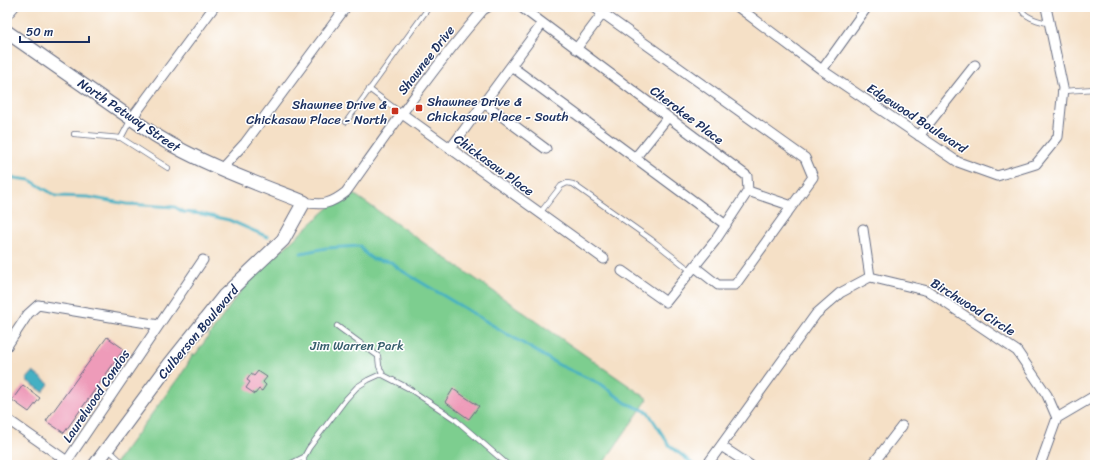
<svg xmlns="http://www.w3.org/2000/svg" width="1102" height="472" font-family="Sriracha,sans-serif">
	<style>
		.green { fill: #7dce8f; stroke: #4c7e76 }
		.water { fill: #45b0c3; stroke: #307090 }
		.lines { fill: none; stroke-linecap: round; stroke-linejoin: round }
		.stream { stroke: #45b0c3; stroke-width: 3 }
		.building { fill: #ee9bb9 }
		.lane-casing { stroke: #676d82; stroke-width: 6 }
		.street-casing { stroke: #676d82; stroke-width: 11 }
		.secondary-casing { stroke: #676d82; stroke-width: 15 }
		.lane { stroke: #fff; stroke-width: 4.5 }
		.street { stroke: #fff; stroke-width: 9 }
		.secondary { stroke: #fff; stroke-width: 13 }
		.poi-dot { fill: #c8321e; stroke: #fff; stroke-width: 1.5 }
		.labels { text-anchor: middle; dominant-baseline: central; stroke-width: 3; stroke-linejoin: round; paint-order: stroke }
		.street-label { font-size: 13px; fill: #1b2f5e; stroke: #fff }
		.poi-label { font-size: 13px; fill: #1b2f5e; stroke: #fff; text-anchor: start }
		.park-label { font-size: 13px; fill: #385f6d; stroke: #fff }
	</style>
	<rect width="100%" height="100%" fill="#fff"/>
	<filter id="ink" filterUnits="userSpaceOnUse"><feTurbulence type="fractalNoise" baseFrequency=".025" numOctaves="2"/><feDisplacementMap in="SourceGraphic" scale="8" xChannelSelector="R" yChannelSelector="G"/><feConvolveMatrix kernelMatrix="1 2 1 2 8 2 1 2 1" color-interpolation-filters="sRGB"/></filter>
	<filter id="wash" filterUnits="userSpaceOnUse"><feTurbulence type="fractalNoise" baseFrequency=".012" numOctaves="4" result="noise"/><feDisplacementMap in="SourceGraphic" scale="16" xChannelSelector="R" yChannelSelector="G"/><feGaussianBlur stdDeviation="0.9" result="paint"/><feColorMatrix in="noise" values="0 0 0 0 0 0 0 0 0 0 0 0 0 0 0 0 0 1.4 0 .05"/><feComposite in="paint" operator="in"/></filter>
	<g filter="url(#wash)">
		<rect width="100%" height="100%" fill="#f5e0c6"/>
		<path class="green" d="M348,190l300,209 -46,66h-488l71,-96 8,-15 2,1 53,-74z"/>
		<path class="water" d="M33,372l16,12 -6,8 -17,-12z"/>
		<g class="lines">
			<path class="stream" d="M7,177l23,3 26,16 32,1 39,7 48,3 8,5 19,2 27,6 39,17
				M301,253l25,-5 34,-2 6,8 6,5 19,3 8,7 160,96 42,19 25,19 22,9 21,33 25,20"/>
		</g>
		<g id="blocks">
			<path class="building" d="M107,337l17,12 -60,84 -18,-12z
				M258,371l9,6 -4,5 3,3 -4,6 -3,-2 -4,5 -9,-6 4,-6 -3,-2 4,-6 3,2z
				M23,385l17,13 -11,14 -17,-12z
				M453,389l26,17 -10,13 -24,-17z"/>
		</g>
	</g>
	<g filter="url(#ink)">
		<use href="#blocks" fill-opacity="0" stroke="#676d82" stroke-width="1"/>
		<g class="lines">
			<g class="lane-casing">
				<path id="lane" d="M1020,7c4,11 19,14 30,17
					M369,89l32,24
					M1063,91l32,-2
					M346,122l83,-115
					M74,134l47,4 47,30
					M121,138l10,-19
					M540,213l21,-27 6,-3 6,1 79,56 39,31
					M337,326l41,30 1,10 4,9
					M109,450l16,15
					M204,465l1,-1
					M288,465l16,-8
					M304,465v-8l5,-9 37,-49 11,-12 11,-7 11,-5h4l25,13 48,32 52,45"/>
			</g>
			<g class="street-casing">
				<path id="street" d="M521,7l226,169 1,15 -33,50 -49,61 -44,-31
					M594,7l211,151 8,19 -21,29 -44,-15
					M738,7l84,63 136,92 39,14 39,-12 22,-27 5,-49 -17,-81
					M7,15l7,-8
					M542,24l-31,42 215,159
					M576,49l27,-36
					M822,70l45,-63
					M484,103l62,46
					M401,113l203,146
					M132,118l82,-111
					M919,136l56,-71
					M450,149l61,-83
					M635,158l33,-41
					M221,169l24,-26 101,-136
					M304,202c18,4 27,2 42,-10 44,-62 87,-124 137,-182l5,-3
					M863,229l7,48
					M695,267l23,18h17l57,-79
					M7,346l21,-32 10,-9 121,20
					M1057,418l34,-20
					M7,419l60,42 136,-201
					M721,446l29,19
					M707,465l109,-151 24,-21 30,-16 58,14 89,60 30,44 10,23 -17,47
					M872,465l30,-39"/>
			</g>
			<g class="secondary-casing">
				<path id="secondary" d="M7,32l148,103c47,29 98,47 149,67l-21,38 -59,56 -55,69 -74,100"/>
			</g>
			<use href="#lane" class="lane"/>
			<use href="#street" class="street"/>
			<use href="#secondary" class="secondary"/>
		</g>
	</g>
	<g class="poi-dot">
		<rect x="415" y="104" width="8" height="8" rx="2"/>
		<rect x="391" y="107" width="8" height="8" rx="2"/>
	</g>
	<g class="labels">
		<g class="street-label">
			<text transform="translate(426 60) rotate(-52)">Shawnee Drive</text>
			<text transform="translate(129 115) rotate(34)">North Petway Street</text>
			<text transform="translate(687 115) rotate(37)">Cherokee Place</text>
			<text transform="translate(917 118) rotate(33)">Edgewood Boulevard</text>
			<text transform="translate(494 165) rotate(36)">Chickasaw Place</text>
			<text transform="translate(973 307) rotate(32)">Birchwood Circle</text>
			<text transform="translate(198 332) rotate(-50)">Culberson Boulevard</text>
			<text transform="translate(96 396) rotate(-56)">Laurelwood Condos</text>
		</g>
		<g class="poi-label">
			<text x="427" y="101">Shawnee Drive &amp;<tspan x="427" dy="15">Chickasaw Place - South</tspan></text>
			<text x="387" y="104" text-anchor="end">Shawnee Drive &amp;<tspan x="387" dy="15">Chickasaw Place - North</tspan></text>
		</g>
		<g class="park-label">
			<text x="357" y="345">Jim Warren Park</text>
		</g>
	</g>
	<rect width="1102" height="472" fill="none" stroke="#fff" stroke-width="24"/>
	<path d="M20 36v6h69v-6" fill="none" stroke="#1b2f5e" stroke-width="2"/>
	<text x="26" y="36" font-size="12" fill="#1b2f5e" stroke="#ffffff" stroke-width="3" paint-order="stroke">50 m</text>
</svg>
